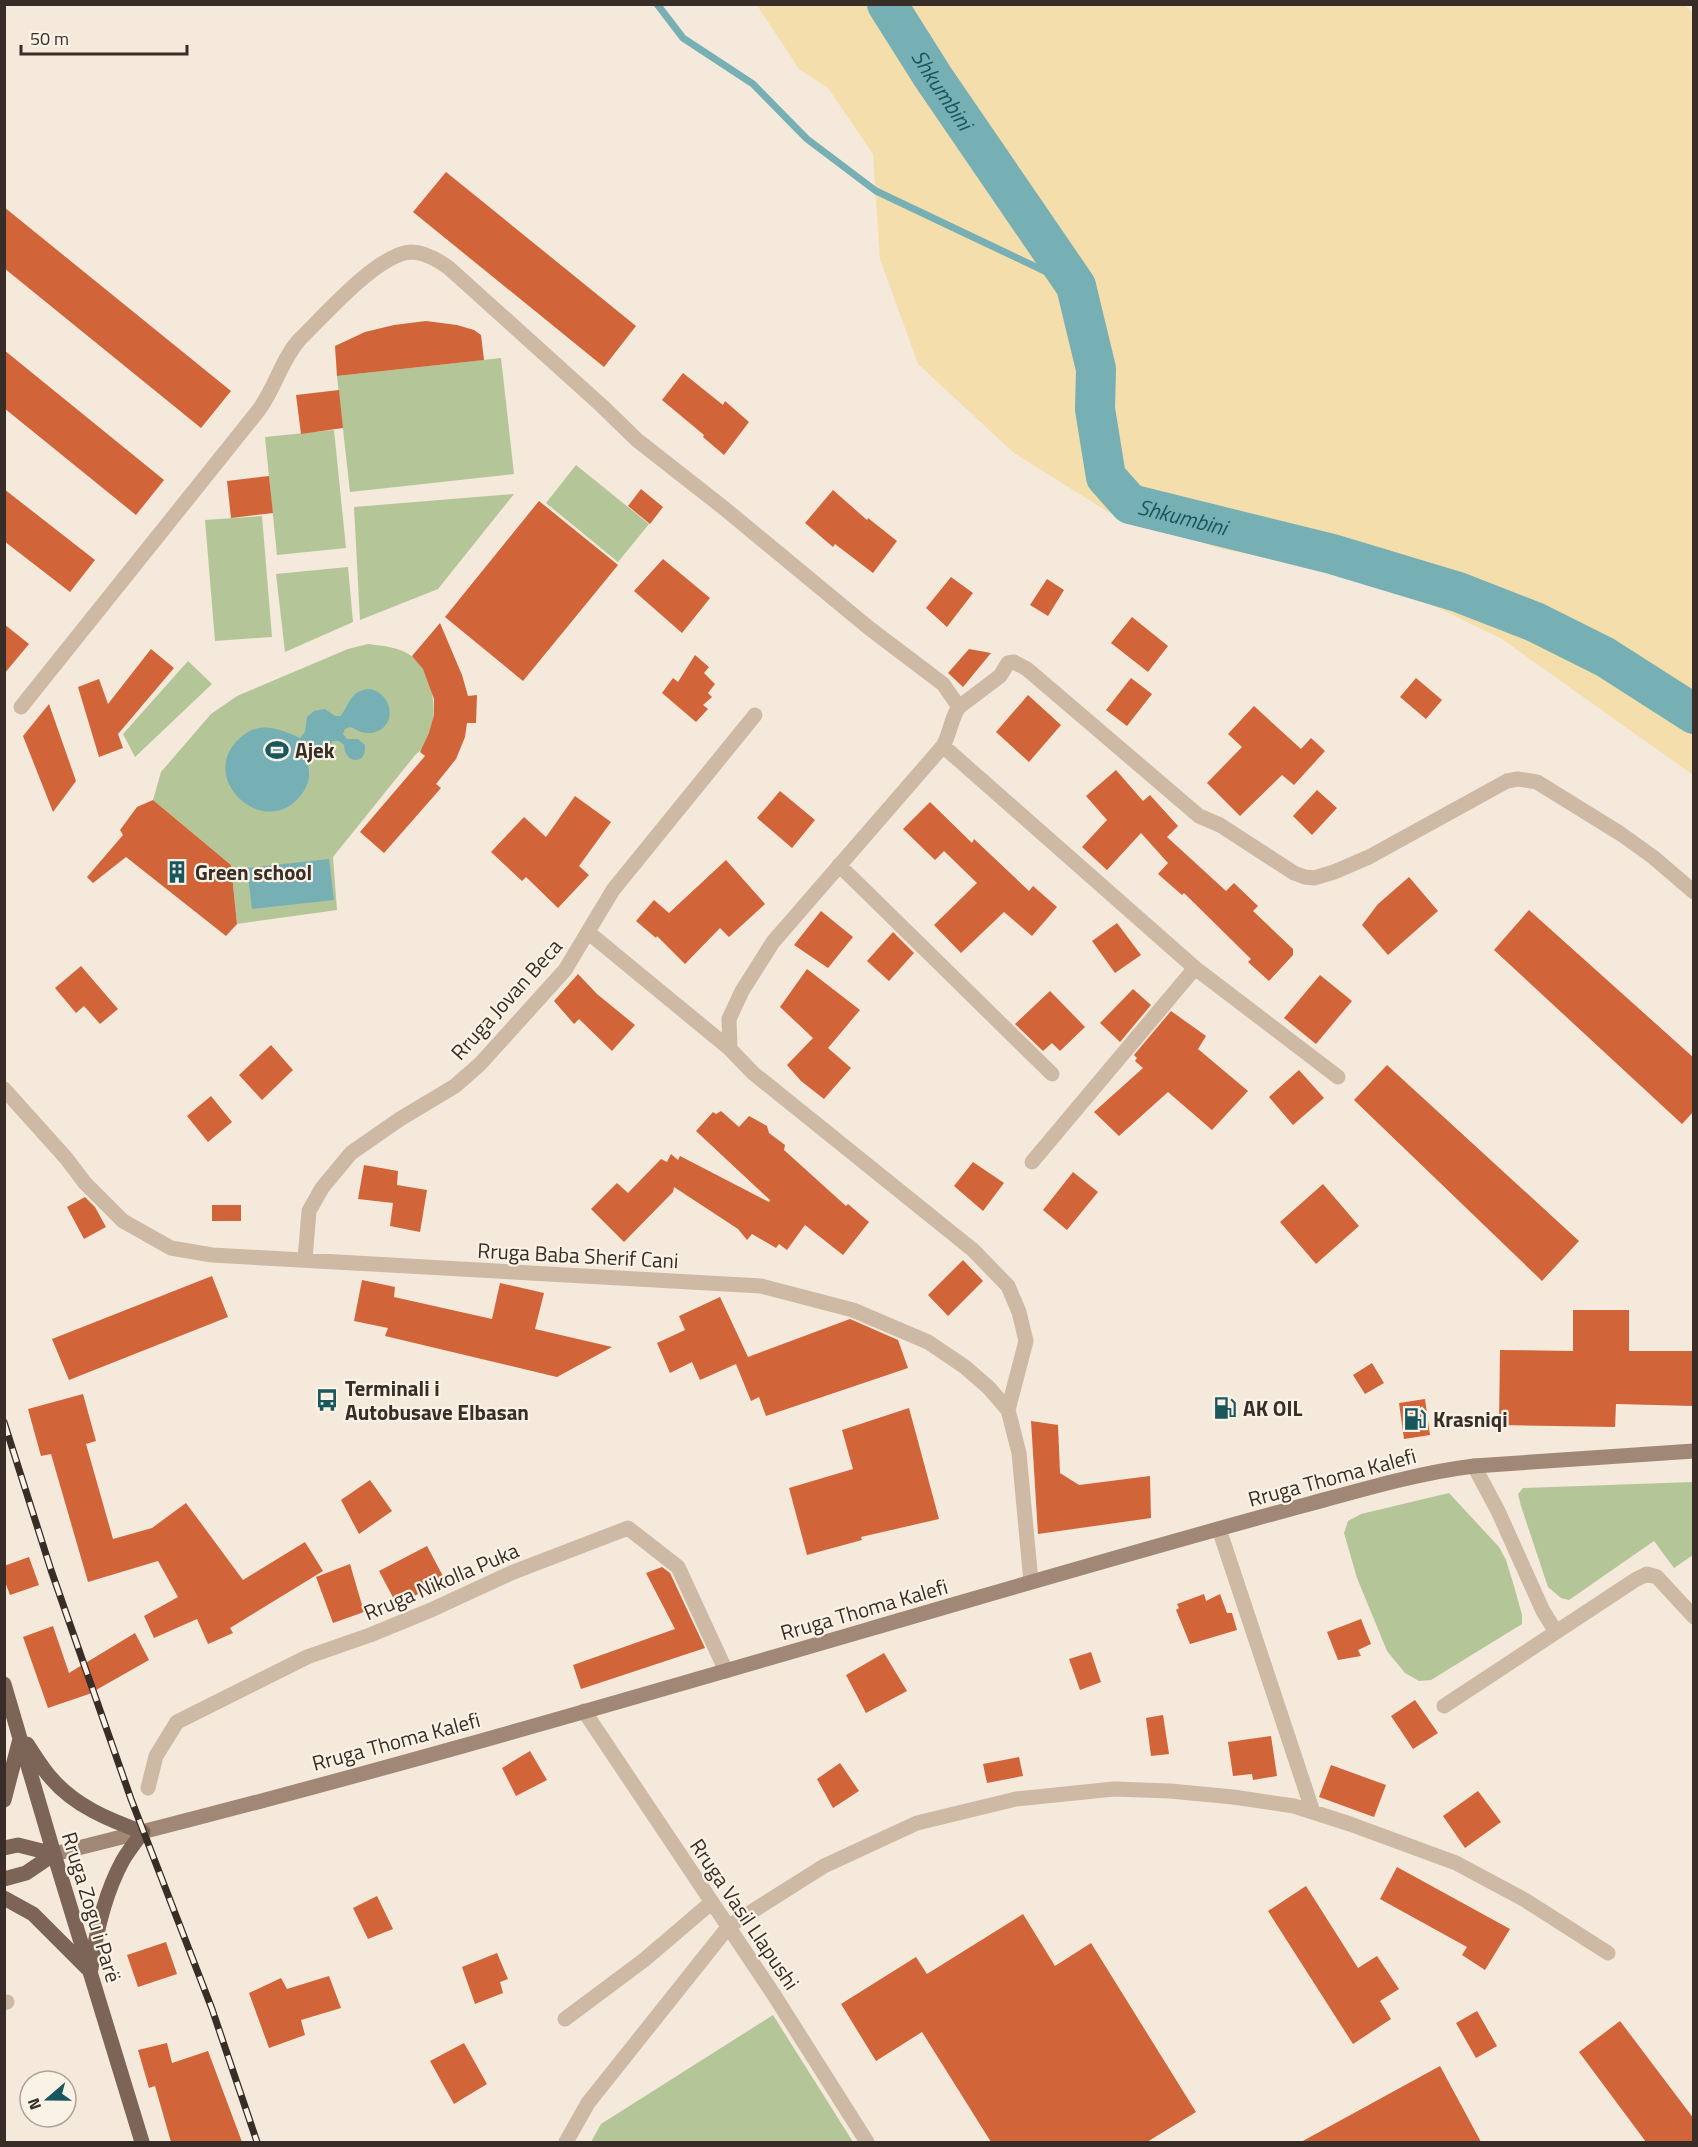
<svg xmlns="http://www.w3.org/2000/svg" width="1698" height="2147" font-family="'Titillium Web',sans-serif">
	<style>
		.green { fill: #b4c598 }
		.sand { fill: #f3deac }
		.water { fill: #76afb4 }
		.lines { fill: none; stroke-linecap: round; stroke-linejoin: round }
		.stream { stroke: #76afb4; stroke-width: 7 }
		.river { stroke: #76afb4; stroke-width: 40 }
		.building { fill: #d26439 }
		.minor { stroke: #cdb9a4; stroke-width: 15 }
		.secondary { stroke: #a18775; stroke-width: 15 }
		.primary { stroke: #7c6456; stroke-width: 15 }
		.rail-casing { stroke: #382d27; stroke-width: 7 }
		.rail { stroke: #fbf2e6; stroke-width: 4.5; stroke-dasharray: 14; stroke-linecap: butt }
		.labels { text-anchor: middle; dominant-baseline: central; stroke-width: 4.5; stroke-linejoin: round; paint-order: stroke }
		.poi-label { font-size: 21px; font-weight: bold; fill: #382d27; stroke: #fbf2e6; text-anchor: start }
		.street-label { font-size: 21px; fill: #382d27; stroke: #fbf2e6 }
		.water-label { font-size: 22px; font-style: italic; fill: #18575e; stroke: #fbf2e6 }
	</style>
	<rect width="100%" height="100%" fill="#f4e9da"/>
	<path class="green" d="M501,358l13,116 -164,18 -13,-116z
		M334,430l12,118 -69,7 -12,-118z
		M576,465l73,59 -31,38 -72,-59z
		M514,494l-76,95 -78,31 -6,-113z
		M262,516l10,121 -57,4 -10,-121z
		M348,567l5,55 -68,30 -9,-78z
		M368,644c15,2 32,3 45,13 24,18 30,80 3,97l-83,103 4,53 -100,14 -6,-59 -78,-65 8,-28 50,-58 26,-18 111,-47z
		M188,661l24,23 -77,73 -12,-23z
		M1693,1482v73l-19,13 -20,-27 -85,59 -8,-2 -13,-11 -27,-81 -3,-12 5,-6z
		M1449,1493l50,54 7,13 8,26 8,29v9l-91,56 -12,1 -14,-8 -18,-22 -30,-73 -13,-45 4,-12 13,-7z
		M773,2015l80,127h-262l10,-18z"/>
	<path class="sand" d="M757,5h928l9,9 -1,761 -191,-136 -76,-37 -108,-35 -96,-18 -112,-36 -96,-60 -96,-89 -38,-105 -7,-105 -45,-66 -29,-19z"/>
	<path class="water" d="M371,689c27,8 24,45 -4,44 -6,0 -11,-4 -17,-6l-5,2 -2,5 4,5h11l7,6c2,20 -20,20 -21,0l-5,-4h-6l-9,10 -10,4 -6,10c3,11 0,21 -7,30 -36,47 -106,-17 -61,-57 20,-18 39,-9 60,0l5,-6 2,-15 7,-6 11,-2 10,7h6c9,-13 10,-27 30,-27z
		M329,859l5,41 -82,9 -5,-41z"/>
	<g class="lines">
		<path class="stream" d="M657,4l26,34 70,46 54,55 69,52 200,95"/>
		<path class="river" id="s1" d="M887,4l46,73 143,209 20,83 -1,40 11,68 24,27 202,50 126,38 77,30 70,35 89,57"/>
	</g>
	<path class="building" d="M446,172l190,154 -32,41 -191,-155z
		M4,207l227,184 -30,37 -197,-160z
		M426,321l31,4 17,5 7,5 3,25 -147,16 -2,-30 30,-14 29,-7z
		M4,350l160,130 -28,35 -132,-107z
		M683,373l40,32 2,-4 24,21 -25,33 -21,-18 1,-2 -42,-35z
		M339,390l4,38 -42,6 -5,-39z
		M269,476l4,37 -42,5 -4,-37z
		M4,489l91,71 -25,32 -66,-51z
		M641,489l22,18 -13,17 -22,-18z
		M833,490l34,30 1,-2 29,23 -24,32 -38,-29 -2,3 -28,-24z
		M539,501l79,64 -95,116 -78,-64z
		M663,559l47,39 -28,35 -48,-42z
		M951,577l22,16 -26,34 -21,-19z
		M1047,579l17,11 -16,26 -18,-11z
		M1132,617l36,29 -20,26 -37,-29z
		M440,623l22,52 6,21 9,-1 -1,28h-9l-2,14 -9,22 -20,25 5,4 -57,65 -24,-21 65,-76 -5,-4 9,-19 5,-18v-16l-11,-30 -11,-13z
		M4,624l25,20 -25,30z
		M151,649l23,19 -56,66 5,14 -24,9 -21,-70 21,-8 9,25z
		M969,649l22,4 -28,34 -15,-14z
		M695,655l14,12 -5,6 11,11 -7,9 4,4 -9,8 5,4 -12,13 -34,-29 11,-15 5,4z
		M1131,678l21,16 -25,32 -21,-16z
		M1416,678l26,22 -16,19 -26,-22z
		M1028,695l33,30 -32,37 -33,-30z
		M49,704l27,77 -23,31 -30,-76z
		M1254,706l47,43 10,-11 14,13 -31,34 -12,-10 -42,41 -33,-33 35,-36 -14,-13z
		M1116,770l27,31 7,-6 28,31 -11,11 59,54 8,-8 24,23 -5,5 40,38v6l-24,26 -21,-19 3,-3 -67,-66 -2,2 -24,-21 10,-11 -27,-30 -34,37 -25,-23 25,-27 -21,-24z
		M1317,790l20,18 -25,27 -19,-19z
		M780,791l35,29 -23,28 -35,-30z
		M575,796l36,26 -32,44 10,9 -31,33 -32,-31 -4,4 -31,-29 33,-35 22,20z
		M153,800l78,65 6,59 -11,12 -100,-79 -33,26 -6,-6 36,-42 -3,-5 17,-23z
		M930,802l42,41 2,-4 55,52 4,-5 24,21 -25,29 -28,-24 -43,41 -27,-28 43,-42 -33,-32 -9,9 -32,-31z
		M726,860l39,44 -36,33 -9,-9 -35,36 -28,-28 -1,2 -20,-17 18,-21 15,13z
		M1409,877l29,34 -50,44 -26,-30 16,-21z
		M1529,910l165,148v53l-12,13 -188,-174z
		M821,911l32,26 -25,31 -34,-23z
		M1117,923l24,32 -26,18 -23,-32z
		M893,932l21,21 -25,28 -22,-20z
		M81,966l37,43 -18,15 -16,-18 -8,7 -21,-25z
		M807,969l53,41 -32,38 23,20 -27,31 -23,-18 -14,-16 26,-27 -33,-31z
		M578,974l19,20 38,31 -23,26 -33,-32 -5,5 -20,-23z
		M1320,975l32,26 -36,43 -32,-26z
		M1133,989l18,16 -31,37 -20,-19z
		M1050,991l35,36 -25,24 -8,-8 -9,8 -28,-27z
		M1171,1011l35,25 -8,13 50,42 -36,39 -44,-38 -49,44 -25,-24 49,-44 -8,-7 2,-3 -3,-3z
		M271,1045l22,25 -31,30 -23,-25z
		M1387,1065l192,176 -37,40 -188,-181z
		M1299,1070l25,28 -31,27 -24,-28z
		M211,1096l21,26 -24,20 -21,-26z
		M721,1111l18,16 10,-11 18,10 2,7 16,12 -1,5 62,56 2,-2 21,18 -26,33 -38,-30 -18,25 -8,-6 -3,4 -24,-14 -5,6 -9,-11 -64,-42 -1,5 -49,50 -33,-33 26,-26 11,10 33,-34 6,3 4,-8 7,6 2,-4 89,46 1,-2 -74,-69 17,-19 3,2z
		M973,1162l31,21 -21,28 -29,-25z
		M364,1165l34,6 -1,14 30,5 -7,42 -30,-6 3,-23 -35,-4z
		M1073,1172l25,20 -31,38 -24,-20z
		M1323,1184l36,42 -43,38 -36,-42z
		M85,1197l10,10 11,20 -22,12 -17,-32z
		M212,1205h29v16h-29z
		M963,1260l20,21 -35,35 -20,-21z
		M212,1276l16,41 -159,63 -17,-41z
		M362,1280l33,7 -1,10 98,22 8,-36 44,10 -9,36 77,18 -55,30 -172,-41 3,-8 -34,-7z
		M720,1297l28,60 102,-38 48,21 10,28 -142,48 -7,-19 -8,4 -15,-37 -36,16 -8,-18 -22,11 -13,-30 28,-13 -6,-14z
		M1573,1310h56v41h65v55l-78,-2 -1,23 -116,-2 1,-75 73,1z
		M1372,1363l12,20 -19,11 -12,-19z
		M83,1394l13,47 -10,3 27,95 39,-11 34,-25 57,77 62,-38 18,29 -93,57 3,5 -25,11 -11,-25 -43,19 -10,-22 34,-19 -20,-36 -70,21 -37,-128 -10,2 -13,-47z
		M1425,1399l5,36 -26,4 -5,-36z
		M909,1408l30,111 -78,18 1,3 -55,15 -18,-67 64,-19 -11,-39z
		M1031,1421l27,4 2,48 19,12 71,-9 1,42 -113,16z
		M370,1480l22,31 -33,23 -18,-34z
		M427,1546l18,34 -48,25 -18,-34z
		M29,1557l10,28 -29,10 -6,-16v-13z
		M350,1564l14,48 -31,11 -17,-46z
		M662,1567l8,6 35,75 -124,41 -8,-24 102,-36 -29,-56z
		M1204,1594l2,7 14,-7 7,19h5l5,17 -47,14 -14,-34 3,-2 -2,-4z
		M1361,1619l10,25 -13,6 3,6 -23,4 -11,-28z
		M53,1626l16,47 66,-40 14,27 -60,34 -41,14 -25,-71z
		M1091,1652l10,30 -21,8 -11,-31z
		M884,1653l23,38 -41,22 -20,-38z
		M1415,1700l23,33 -25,16 -22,-33z
		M1163,1715l6,39 -18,2 -5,-38z
		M1271,1736l6,40 -24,4 -1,-6 -19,2 -5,-34z
		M530,1751l17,29 -31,16 -14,-28z
		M1019,1757l4,19 -36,7 -4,-19z
		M840,1763l19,28 -26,17 -16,-29z
		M1331,1765l55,20 -12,32 -55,-20z
		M1478,1791l23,31 -36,26 -22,-32z
		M1397,1867l113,62 -25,41 -23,-15 5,-8 -87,-48z
		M1306,1886l52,82 19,-12 22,33 -19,12 11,18 -38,25 -85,-133z
		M377,1896l16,33 -25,10 -15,-31z
		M1023,1914l32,52 36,-23 105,169 -49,30h-156l-69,-110 -46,29 -35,-57 75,-47 11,17z
		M166,1942l11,32 -39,13 -11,-32z
		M497,1953l11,26 -8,3 3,11 -28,11 -13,-37z
		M329,1976l12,32 -40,12 4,15 -36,13 -20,-55 32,-15 6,11z
		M1477,2011l20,35 -21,12 -20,-35z
		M1620,2021l74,98v23h-48l-67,-90z
		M167,2043l5,20 36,-12 34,91h-71l-16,-56 -6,2 -11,-38z
		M464,2043l23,41 -33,20 -24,-43z
		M1440,2066l41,76h-180z"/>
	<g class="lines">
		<path class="minor" d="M21,707l237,-296c18,-24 22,-49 41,-71 25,-24 78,-86 112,-88 14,0 27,8 38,16l153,138 35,34 88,69 144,119 74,56 16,23
			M943,746l252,222 143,109
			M839,865l213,209
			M589,933l141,116
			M4,1089l62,69 19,25 38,38 48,27 41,7 549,31 92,24 75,32 37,25 24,21 19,22 11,43 12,129
			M1032,1162l163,-194
			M305,1259l4,-48 13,-23 29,-35 49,-34 55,-33 25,-22 85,-94 48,-80 142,-175
			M1008,1410l18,-69 -7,-29 -11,-26 -35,-36 -220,-177 -23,-24 -1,-30 13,-28 31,-49 170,-196c7,-12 8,-28 16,-39l41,-31 8,-13 6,-1 13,7 172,147 21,9 74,48 11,4 9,1 20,-6 35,-15 138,-76 11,-2 19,3 84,52 32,23 41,35
			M1474,1466l24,45 45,100 13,21
			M1219,1529l94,283
			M1444,1706l191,-126 12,-6 10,3 37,40
			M584,1711l190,284 93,147
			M148,1788l8,-32 21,-34 130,-65 63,-22 61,-25 80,-37 117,-45 50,39 48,104
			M4,2003l3,-1
			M565,2019l79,-59 68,-58
			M566,2142l22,-39 141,-177 95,-60 93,-43 99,-24 98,-10 56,2 63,6 61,9 56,18 106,39 69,37 83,53"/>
		<path class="secondary" d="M54,1854c306,-75 609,-165 912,-253 107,-31 214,-62 321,-91 61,-16 123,-36 187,-44l220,-15"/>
		<path class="primary" d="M4,1684l50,170 88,288
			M27,1744c8,12 15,24 24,34 24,28 58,42 92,54 -7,9 -14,18 -20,28 -18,33 -27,71 -32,109
			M4,1800l16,-61
			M4,1848l14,-3 36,9
			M4,1879l22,-6 28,-19
			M4,1898l29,16 55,55"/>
		<g class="rail-casing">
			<path id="rail" d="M4,1422l47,148 80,229 81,210 45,133"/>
		</g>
		<use href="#rail" class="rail"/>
	</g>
	<defs>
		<g id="stadium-bare" transform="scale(1.8)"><path d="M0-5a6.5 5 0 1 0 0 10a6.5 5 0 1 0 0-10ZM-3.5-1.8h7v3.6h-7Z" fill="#18575e" stroke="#fbf2e6" stroke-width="2.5" paint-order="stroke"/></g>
		<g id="building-bare" transform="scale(1.8)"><path d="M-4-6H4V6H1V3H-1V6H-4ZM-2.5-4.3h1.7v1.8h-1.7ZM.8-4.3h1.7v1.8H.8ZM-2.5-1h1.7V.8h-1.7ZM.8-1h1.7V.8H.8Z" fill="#18575e" stroke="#fbf2e6" stroke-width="2.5" paint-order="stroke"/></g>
		<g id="bus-bare" transform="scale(1.8)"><path d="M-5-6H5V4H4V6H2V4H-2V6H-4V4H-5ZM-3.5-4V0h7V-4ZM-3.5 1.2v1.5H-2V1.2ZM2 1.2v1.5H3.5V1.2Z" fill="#18575e" stroke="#fbf2e6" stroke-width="2.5" paint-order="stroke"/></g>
		<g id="fuel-bare" transform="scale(1.8)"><path d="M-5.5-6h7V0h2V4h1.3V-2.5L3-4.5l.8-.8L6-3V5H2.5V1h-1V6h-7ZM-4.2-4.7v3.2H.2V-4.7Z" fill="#18575e" stroke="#fbf2e6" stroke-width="2.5" paint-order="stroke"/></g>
	</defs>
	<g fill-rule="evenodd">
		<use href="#stadium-bare" x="277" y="750"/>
		<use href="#building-bare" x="177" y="872"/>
		<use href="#bus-bare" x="327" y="1400"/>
		<use href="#fuel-bare" x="1225" y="1408"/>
		<use href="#fuel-bare" x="1415" y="1419"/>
	</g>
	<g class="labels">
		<g class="poi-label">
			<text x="295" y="750">Ajek</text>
			<text x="195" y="872">Green school</text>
			<text x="345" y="1388">Terminali i<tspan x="345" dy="24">Autobusave Elbasan</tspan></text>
			<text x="1243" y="1408">AK OIL</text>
			<text x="1433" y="1419">Krasniqi</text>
		</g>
		<g class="street-label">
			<text transform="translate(506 999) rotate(-48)">Rruga Jovan Beca</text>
			<text transform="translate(578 1255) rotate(3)">Rruga Baba Sherif Cani</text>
			<text transform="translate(1332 1477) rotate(-15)">Rruga Thoma Kalefi</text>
			<text transform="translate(441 1581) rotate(-23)">Rruga Nikolla Puka</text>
			<text transform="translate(864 1609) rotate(-16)">Rruga Thoma Kalefi</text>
			<text transform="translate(396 1741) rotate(-15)">Rruga Thoma Kalefi</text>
			<text transform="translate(92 1907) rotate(73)">Rruga Zogu i Parë</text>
			<text transform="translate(745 1914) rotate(56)">Rruga Vasil Llapushi</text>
		</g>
		<g class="water-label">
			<text stroke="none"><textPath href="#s1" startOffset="102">Shkumbini</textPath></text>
			<text stroke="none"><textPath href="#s1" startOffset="624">Shkumbini</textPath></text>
		</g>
	</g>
	<rect width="1698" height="2147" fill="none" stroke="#382d27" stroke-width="12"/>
	<g transform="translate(48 2099) rotate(250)"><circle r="28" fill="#fbf2e6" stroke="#ada39a" stroke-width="1.5"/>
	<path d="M0-4.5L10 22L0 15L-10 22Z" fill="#18575e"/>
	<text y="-9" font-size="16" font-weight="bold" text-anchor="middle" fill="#382d27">N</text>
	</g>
	<path d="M21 45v9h166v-9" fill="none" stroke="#382d27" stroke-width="3"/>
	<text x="30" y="45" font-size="18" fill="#382d27" stroke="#fbf2e6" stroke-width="4.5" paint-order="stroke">50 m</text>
</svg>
